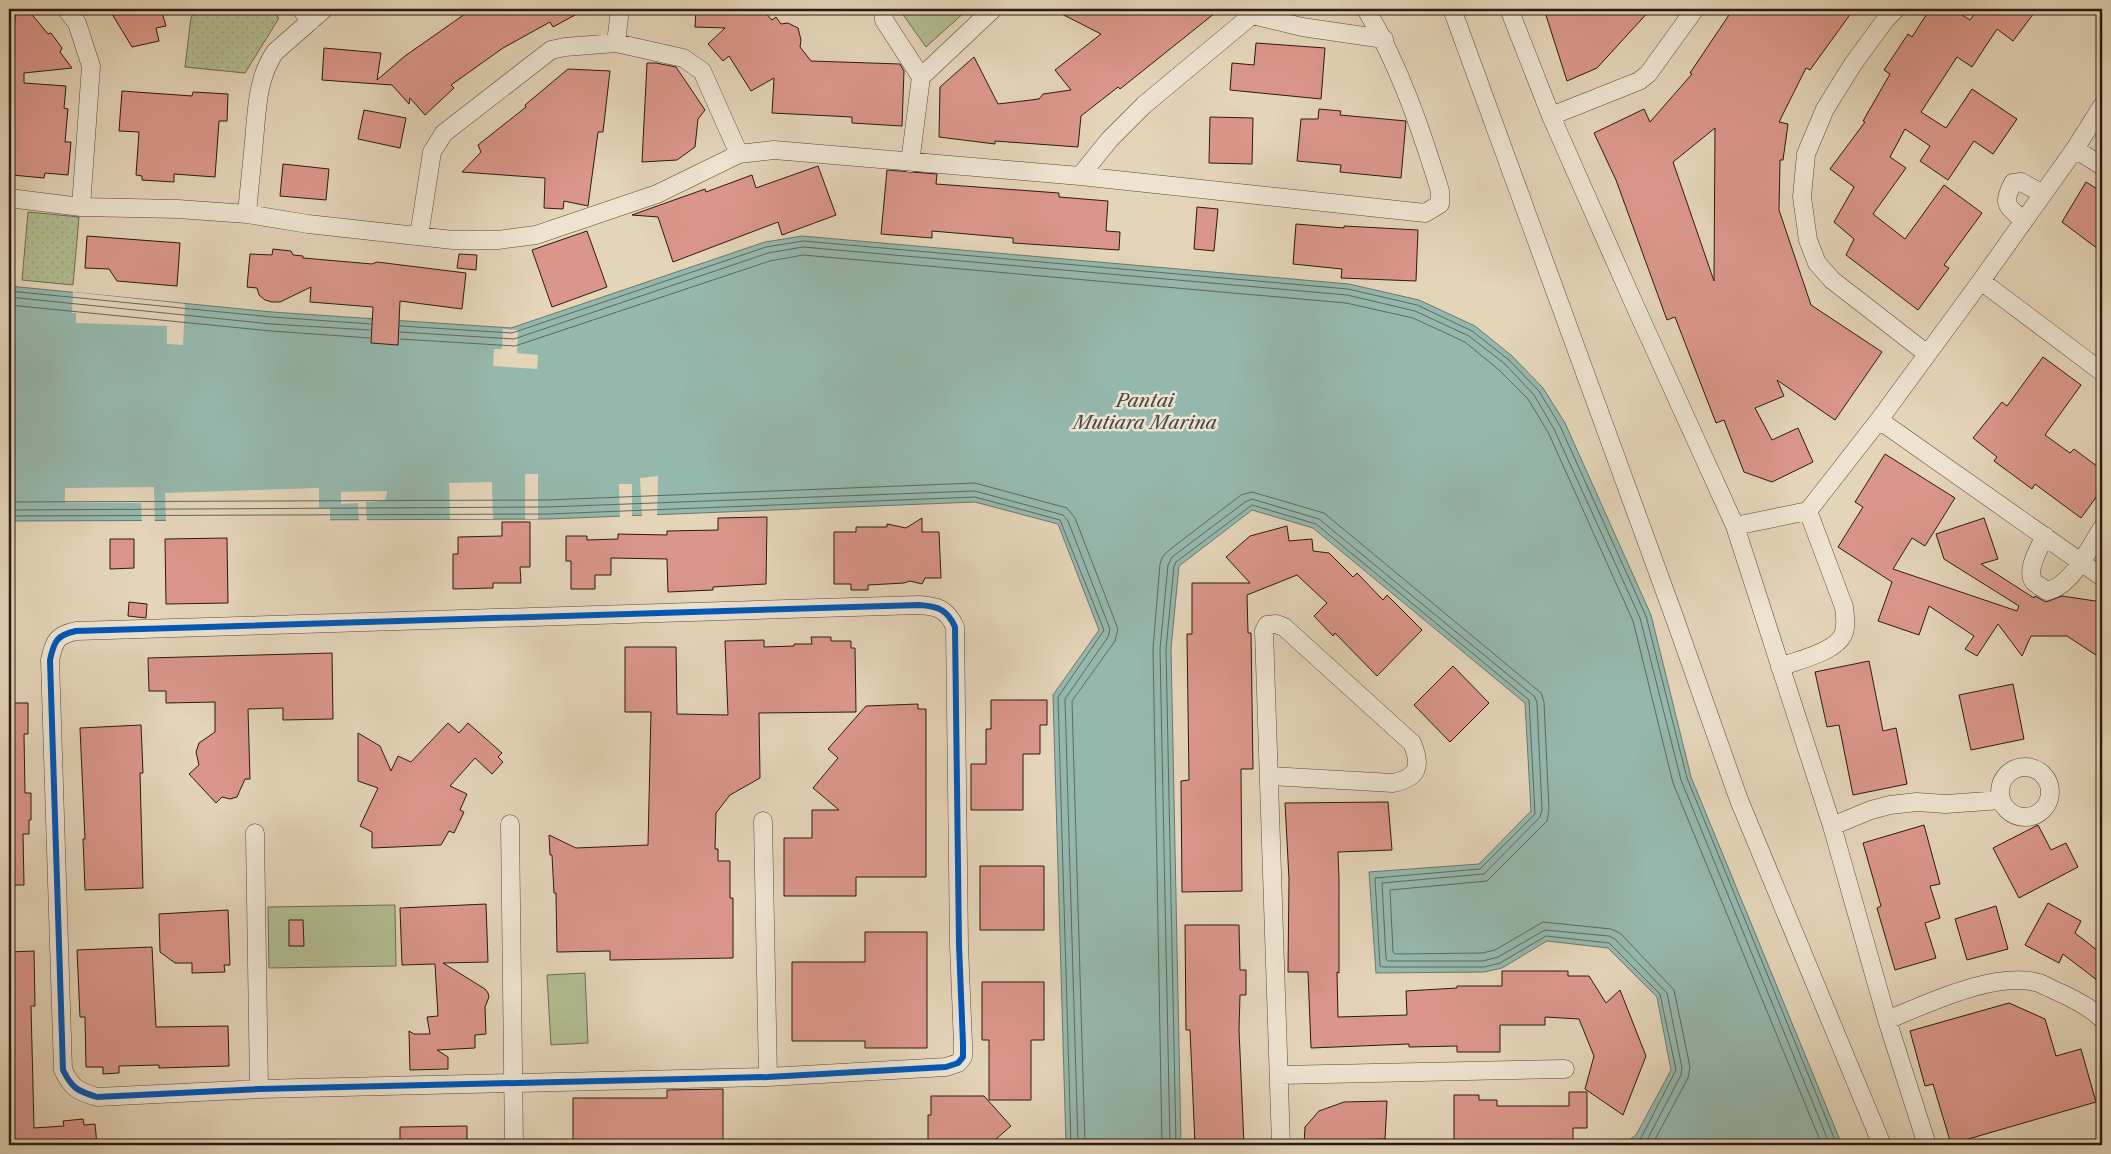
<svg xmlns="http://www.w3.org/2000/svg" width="2111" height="1154" font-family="'Libre Caslon Text',serif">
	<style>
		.grass { fill: url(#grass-dots); stroke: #6e6b52 }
		.green { fill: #b1bd92; stroke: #6e6b52 }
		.water { fill: #95b8ad; stroke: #6b786f }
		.pier { fill: #e4d4b8 }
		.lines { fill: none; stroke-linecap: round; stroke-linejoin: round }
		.shore { stroke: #606860; stroke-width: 1 }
		.building { fill: #da968a; stroke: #2b1912; fill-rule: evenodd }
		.minor-casing { stroke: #59483c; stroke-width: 19 }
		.minor { stroke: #ede3d1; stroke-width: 18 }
		.cycleway-casing { stroke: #ede3d1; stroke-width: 9 }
		.cycleway { stroke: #0057b8; stroke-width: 6 }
		.labels { text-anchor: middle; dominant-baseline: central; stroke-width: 5; stroke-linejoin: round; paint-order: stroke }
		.water-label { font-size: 19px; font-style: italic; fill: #4b4940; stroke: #ede3d1 }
	</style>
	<defs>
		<pattern id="grass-dots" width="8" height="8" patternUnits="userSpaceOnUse" patternTransform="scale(1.25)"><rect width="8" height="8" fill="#b1bd92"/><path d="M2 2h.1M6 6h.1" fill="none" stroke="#98a27d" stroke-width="1.8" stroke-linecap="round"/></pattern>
	</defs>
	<rect width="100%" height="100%" fill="#e4d4b8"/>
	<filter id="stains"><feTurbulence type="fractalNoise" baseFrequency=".004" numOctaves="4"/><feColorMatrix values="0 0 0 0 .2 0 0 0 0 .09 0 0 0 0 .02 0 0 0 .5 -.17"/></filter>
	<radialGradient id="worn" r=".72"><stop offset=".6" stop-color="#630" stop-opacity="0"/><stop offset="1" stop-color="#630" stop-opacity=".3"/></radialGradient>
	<path class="grass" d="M200,9h72l7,9 -34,55 -60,-6 6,-50z
		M28,212l51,5 -6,68 -51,-5z"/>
	<path class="green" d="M899,9h69l-42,38z
		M395,905l1,61 -127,2 -1,-61z
		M585,973l3,70 -37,2 -4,-70z"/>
	<path class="water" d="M802,236l547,48 70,16 56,26 37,30 31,32 22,35 86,192 40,162 151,368h-220l14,-10 35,-65 -14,-73 -49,-49 -61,-7 -45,27 -18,4 -108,1 -7,-101 110,-8 52,-53 -6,-108 -212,-175 -61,-18 -73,56 -8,82 10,497h-115l-13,-450 46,-65 -41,-106 -83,-22 -426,17 -540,2v-235l263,26 239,16 254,-86z"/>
	<path class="pier" d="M73,292l112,12 -2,41 -16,-1v-18l-91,-3v-10h-4z
		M503,329l15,1 -1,23 21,2 -1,14 -44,-3 1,-17h8z
		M525,474h13v45h-13z
		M658,476l-1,40 -37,1 -1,-33h13v32h10l-2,-38z
		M492,482l1,37h-43l-1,-36z
		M154,487l1,36h-13l-1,-20h-76v-15z
		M319,488v20h11v14l-164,1 -1,-30z
		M387,491l-2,10 -19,1 1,20h-8l-1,-19 -17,1v-12z"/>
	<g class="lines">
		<path class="shore" d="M9,291l263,26 99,7
			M9,297l262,27 99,6
			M9,305l262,26 99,7
			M400,326l112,7 254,-86 37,-6 545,48 69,16 55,26 37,29 30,31 21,35 86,190 41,162 150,367
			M400,332l114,7 254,-86 35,-6 544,48 68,16 54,25 36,28 29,31 20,34 86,189 41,162 149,365
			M400,339l115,7 255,-85 33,-6 543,48 67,15 52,24 34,28 29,29 20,33 85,189 40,162 149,362
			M9,502l538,-2 428,-17 92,25 8,10 43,111 -3,12 -43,60 13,444
			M9,510l538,-3 428,-16 88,24 5,6 42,108 -2,8 -43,62 13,446
			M9,516l539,-2 427,-17 85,23 44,110 -46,67 13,448
			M1162,1145l-9,-496 7,-85 3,-8 5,-5 73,-56 11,-3 72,21 217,180 3,9 5,108 -2,11 -60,60 -97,9 3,62 2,2 87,-1 13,-3 48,-28 68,7 9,4 54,57 16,77 -2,11 -36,67
			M1170,1145l-10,-496 8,-84 4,-8 73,-55 7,-3 67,20 216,178 2,6 5,107 -2,7 -56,57 -102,9 4,76 2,2h95l15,-4 47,-27 64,6 6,3 52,54 15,75 -1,7 -34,65 -5,5
			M1176,1145l-10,-496 8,-83 2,-4 76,-57 64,19 213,176 6,114 -55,55 -105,9 5,88 3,1h101l16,-4 46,-27 63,7 51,51 16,76 -35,68 -10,7"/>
	</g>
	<path class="building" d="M16,9l13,2 19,23 3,-1 11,15 -2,4 12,16 -48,5v10l42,3 -2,22 4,1 -3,33h6l-3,33 -23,-2 -1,5 -32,-3v-5h-3v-93z
		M109,9h52l5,17 -10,2 3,13 -27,6z
		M472,9h114l-33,18 -3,-5 -47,26 -52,37 3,3 -29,27 -15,-17 -1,6 -17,-19 -70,-5 2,-32 57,5 -4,27 28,-24z
		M696,9h66l10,11 4,-3 5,7 7,-1 10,5 3,12 -1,7 11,14 89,3 4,7 -2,55 -50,-3v-6l-80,-4 2,-35 -23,13 -22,-35 -6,5 -15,-17 17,-16 -30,-1z
		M1052,9h168l-100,80 -2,-2 -37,29 -3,31 -83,-6v3l-56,-7 1,-50 34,-30 24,47 41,-5 4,-5 28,-4 -16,-20 46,-36z
		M1544,9h107l-54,59 -30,13z
		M1733,9h121l-44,61 -4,-2 -27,54 9,2 -5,36h-3l-1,50 32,95 71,47 -47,68 -58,-40 7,16 -29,12 17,32 26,-12 15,34 -41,20 -28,-10 -20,-52 -8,3 -41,-106 -8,3 -51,-140 -22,-47 50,-24 6,13 42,-48 -2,-1zM1715,128l-1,153 -41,-119z
		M1930,9h23l17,11 8,-11h59l-24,32 -16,-12 -25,38 -15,-10 -36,55 25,16 26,-39 45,30 -24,35 -19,-13 -26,39 -28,-19 10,-15 -25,-17 -15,28 16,11 -33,46 32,25 39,-54 38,28 -38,52 5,3 -31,42 -72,-55 8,-16 -20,-17 20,-35 -24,-18 35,-47 -2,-1 27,-47 -6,-4 24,-36 4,3z
		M1256,43l69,5 -4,51 -91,-9 2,-27 22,2z
		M647,63h9l20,4 29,43 -7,9 -3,28 -18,13 -35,2z
		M568,69l42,2 -7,61h-5l-10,74 -24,-5 -1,8 -19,-1 1,-30 -83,-6 19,-20 -3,-7 48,-38 -1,-2z
		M122,91l70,5 1,-4 35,2 -1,27h-8l-4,56 -41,-3v8l-32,-2v-4l-6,-1 3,-43 -20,-1z
		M1319,109l22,2 -1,4 66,6 -5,57 -61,-6 1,-7 -44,-4 4,-42h17z
		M364,110l42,8 -6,30 -42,-9z
		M1210,117l43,1 -1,46 -43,-1z
		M283,164l46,5 -3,31 -46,-4z
		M818,166l18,49 -54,20 -4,-13 -105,40 -15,-45 -26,-2 73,-26 1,3 46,-17 4,13z
		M887,170l50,4 -1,10 123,9v4l49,4 -2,30 14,1 -1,18 -106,-7v-5l-81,-7v7l-51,-4z
		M2086,182l16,10v60l-40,-30z
		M1197,207l21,2 -4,42 -20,-2z
		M1296,224l48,4v-2l74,4 -2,51 -75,-3 1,-9 -49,-5z
		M587,231l20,56 -55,20 -20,-57z
		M87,236l93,7 -3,43 -60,-5 -8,-12 -24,-1z
		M273,249l18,2 2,4 10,1v2l69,6 5,-2 89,11 -4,36 -62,-8 -2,44 -27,-2 2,-36 -63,-5 1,-15 -31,15h-8l-7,-2 -6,-5 -2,-7 -10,-1 3,-33 22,1z
		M459,254l18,1 -1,15 -19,-2z
		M2043,357l38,28 -36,50 25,18 4,-4 28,21v19l-21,29 -46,-34 -3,5 -38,-28 3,-4 -24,-19 29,-36 5,4z
		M1885,454l70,44 -30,48 -13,-8 -19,31 124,42 2,-5 -75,-47 -8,-25 48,-16 14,41 -17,5 53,34 1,-2 11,6 16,-6 40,6v57l-35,-23h-36l-9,20 -24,-32 -21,32 -12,-7 9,-13 -45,-30 -10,29 -41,-14 14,-39 -54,-35 25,-40 -8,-5z
		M767,517l-1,67 -53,3v3l-45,2 -1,-33 -56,-1v17h-16v14h-24v-28h-5v-25h21v4l31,-1v-5l49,1v-4l51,-1v-12z
		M922,518v14h17l2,46h-16l-3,6 -12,-3 -6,2 -36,2v5h-17v-6h-17v-52h22v-5h31v-3l19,4z
		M502,522h28v45h-10l1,16h-28v5l-40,1v-35h5v-17l44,-1z
		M1287,526l2,15 23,-2 1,12 16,2 24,24 4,-4 26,27 4,-5 35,35 -45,46 -42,-43 -2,3 -19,-20 13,-13 -30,-28 -50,20 1,38h3l2,136h-12l1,122 -60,1 -1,-111 8,-1 -2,-146h5v-51h58l-24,-26 24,-21z
		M227,538l1,65 -62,1 -1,-65z
		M110,539h24v29l-24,1z
		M129,602l18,2 -1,14 -18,-2z
		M811,637h20v4h20v7h4l1,64 -97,1 1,65 -30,17 -14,18 -1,36h3v12h12v37h3v60l-123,2v-9l-53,1 -1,-59h-2l-2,-38h-2l-1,-20 27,13 72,-3 3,-133h-26v-65h51l1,67 51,1 -3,-74 39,-1v7l30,-1v-2h18z
		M332,653l1,66 -50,1v-12l-35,1 2,70h-5l-8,18 -7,2 -8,-2 -6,6 -27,-29 10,-9 -3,-13 3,-9 16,-11v-30l-49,1v-12h-17l-1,-33z
		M1869,661l14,70 13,-3 11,56 -54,11 -14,-70 -12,2 -12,-55z
		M1453,666l36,37 -39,39 -36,-37z
		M2013,684l11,55 -53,11 -12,-55z
		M991,700h56v25h-7v29h-17v56h-52v-46h15v-35h5z
		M9,703h19v31h-4l1,59h6v27h-2v14h-6l1,51h-15z
		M918,704v5h8v168h-70v19h-72v-58h28v-28h27l-26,-22 25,-30 -10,-9 38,-43z
		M448,723l11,10 9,-10 34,30 -4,4 5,5 -11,12 -17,-16 -25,28 17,8 -7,16 4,2 -10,21 -5,-2 -8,14 -69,3v-16l-12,-6 18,-38 -20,-7v-48l22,13 11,25 7,-15 13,6z
		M141,725l2,48h-3l3,115 -58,2 -2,-51h2l-5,-111z
		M1388,802l4,48 -54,2 1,27v94l-2,-1 1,45 69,-2 -1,-24 51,-3v-2h45v-15h66v5h21l17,27 14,-13 26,66 -23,59 -38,-26 9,-33 -15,-37 -34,-2v8h-45v27h-43v-6l-48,1v-3l-98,4 -3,-76h-20l1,-93 -4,-76z
		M1924,825l16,59 -10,2 10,32 -15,5 11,35 -41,12 -18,-62 4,-2 -18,-63z
		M2038,825l13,25 15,-7 12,24 -59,31 -26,-50z
		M980,866h64v64h-64z
		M2048,903l33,18 -6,12 27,21v30l-39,-30 -4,9 -34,-18z
		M486,904l2,58 -45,1 42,26 3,4 1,4 -4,10 1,27 -11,1v13l-38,2 11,7v12l-38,1 -1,-39 5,3h16l-3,-17 11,-1 -3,-52 -33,1 -2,-57z
		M1996,906l12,43 -41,11 -12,-41z
		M228,910l2,55h-6l1,7 -33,1v-10h-17l-15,-11 -1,-38z
		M289,920h14l1,26h-15z
		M1185,925h54l1,45h6v25h-6l-1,35 5,115h-49l-5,-115h-4z
		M865,932h62v116h-62v-7h-73v-79h73z
		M152,947l4,80 72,-1 1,40 -70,2v-3l-40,1v7l-16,1v-7h-17l-1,-50h-5l-3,-67z
		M34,951l1,55h-4l3,122 30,-2 -1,-5 20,-2 1,6 11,-1 2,21h-88v-193z
		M982,982h62v58h-13v60h-42v-60h-7z
		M2009,1003l36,16 11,37 25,-7 15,53 -145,42 -18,-60 -8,2 -15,-55z
		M723,1089v56h-150v-47h94v-8z
		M1569,1092h18v36h-14v17h-119v-50h25v5h18v6h72z
		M931,1096h53l27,30 -22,19h-61v-30h3z
		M1387,1101l-2,38 -28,1 -4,5h-49l1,-18 14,-16 25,-9z
		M467,1126v19h-67v-18z"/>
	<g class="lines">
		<g class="minor-casing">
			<path id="minor" d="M66,9l11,14 14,43 -10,141
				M301,9l10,12
				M883,9l1,11 37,57 -11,86
				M1452,9l223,610 64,181 143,345
				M1509,9l42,107 84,190 100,220 97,300 55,194 40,125
				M1896,9l-10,10 -33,45 -28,45 -19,45 -4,43 6,43 9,23 15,17 94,73
				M616,43l4,-34
				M921,77l72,-68
				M1551,116l88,-35 9,-7 47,-65
				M2075,149l27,17
				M1080,176l30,-37 34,-34 108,-90 50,12 82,12
				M9,198l72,9 97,2 69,5 61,10 145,16h45l38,-5 121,-41 82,-40 35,-4 306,26 345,37 15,-9v-13c-19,-62 -41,-126 -74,-182
				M247,214c2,-25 5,-49 7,-73 3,-31 3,-63 21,-89l49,-43
				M2023,221c-15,-16 -22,-15 -10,-38l8,-1 22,12
				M419,236l13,-84 12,-19 107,-83 14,-3 51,-4 67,15 19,13 37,83
				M1981,281l121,91
				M1879,420l223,157
				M1735,526l73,-15 71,-91 102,-139 94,-132 27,-43
				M2045,536c-5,11 -20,34 -11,46 3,3 9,6 13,9 24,-4 43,-44 55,-63
				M919,605c18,1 28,4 36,22l4,318 4,99v13l-5,6 -12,4 -178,10 -509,12 -162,8c-20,-6 -25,-9 -34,-27l-13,-410c4,-19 7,-25 26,-29z
				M1780,667c18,-7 55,-15 63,-32 4,-9 2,-19 1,-28l-36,-96
				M2000 792a25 25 0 1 1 50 0a25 25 0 1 1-50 0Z
				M1270,776l123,7c25,-5 29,-17 19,-40l-128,-116 -8,-3 -9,1 -3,6 17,514
				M763,821l5,256
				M510,824l4,321
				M1832,826l39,-16 19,-5 27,-3 29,2 55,-4
				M255,833l4,256
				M1887,1020c40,-16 109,-50 152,-37 8,3 16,8 24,11 14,7 28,14 39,25
				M1280,1075l285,-6"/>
		</g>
		<use href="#minor" class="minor"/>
		<g class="cycleway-casing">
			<path id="cycleway" d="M919,605c18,1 28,4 36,22l4,318 4,99v13l-5,6 -12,4 -178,10 -509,12 -162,8c-20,-6 -25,-9 -34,-27l-13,-410c4,-19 7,-25 26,-29z"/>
		</g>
		<use href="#cycleway" class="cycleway"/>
	</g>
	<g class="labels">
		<g class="water-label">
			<text x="1145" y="400">Pantai<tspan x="1145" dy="22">Mutiara Marina</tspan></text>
		</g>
	</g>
	<rect width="2111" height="1154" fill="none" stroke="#e4d4b8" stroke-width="30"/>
	<rect x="10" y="10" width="2091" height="1134" fill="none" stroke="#2b1912" stroke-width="2.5"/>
	<rect x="15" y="15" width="2081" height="1124" fill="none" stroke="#2b1912"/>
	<rect width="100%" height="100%" filter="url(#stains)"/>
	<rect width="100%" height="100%" fill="url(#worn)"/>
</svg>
